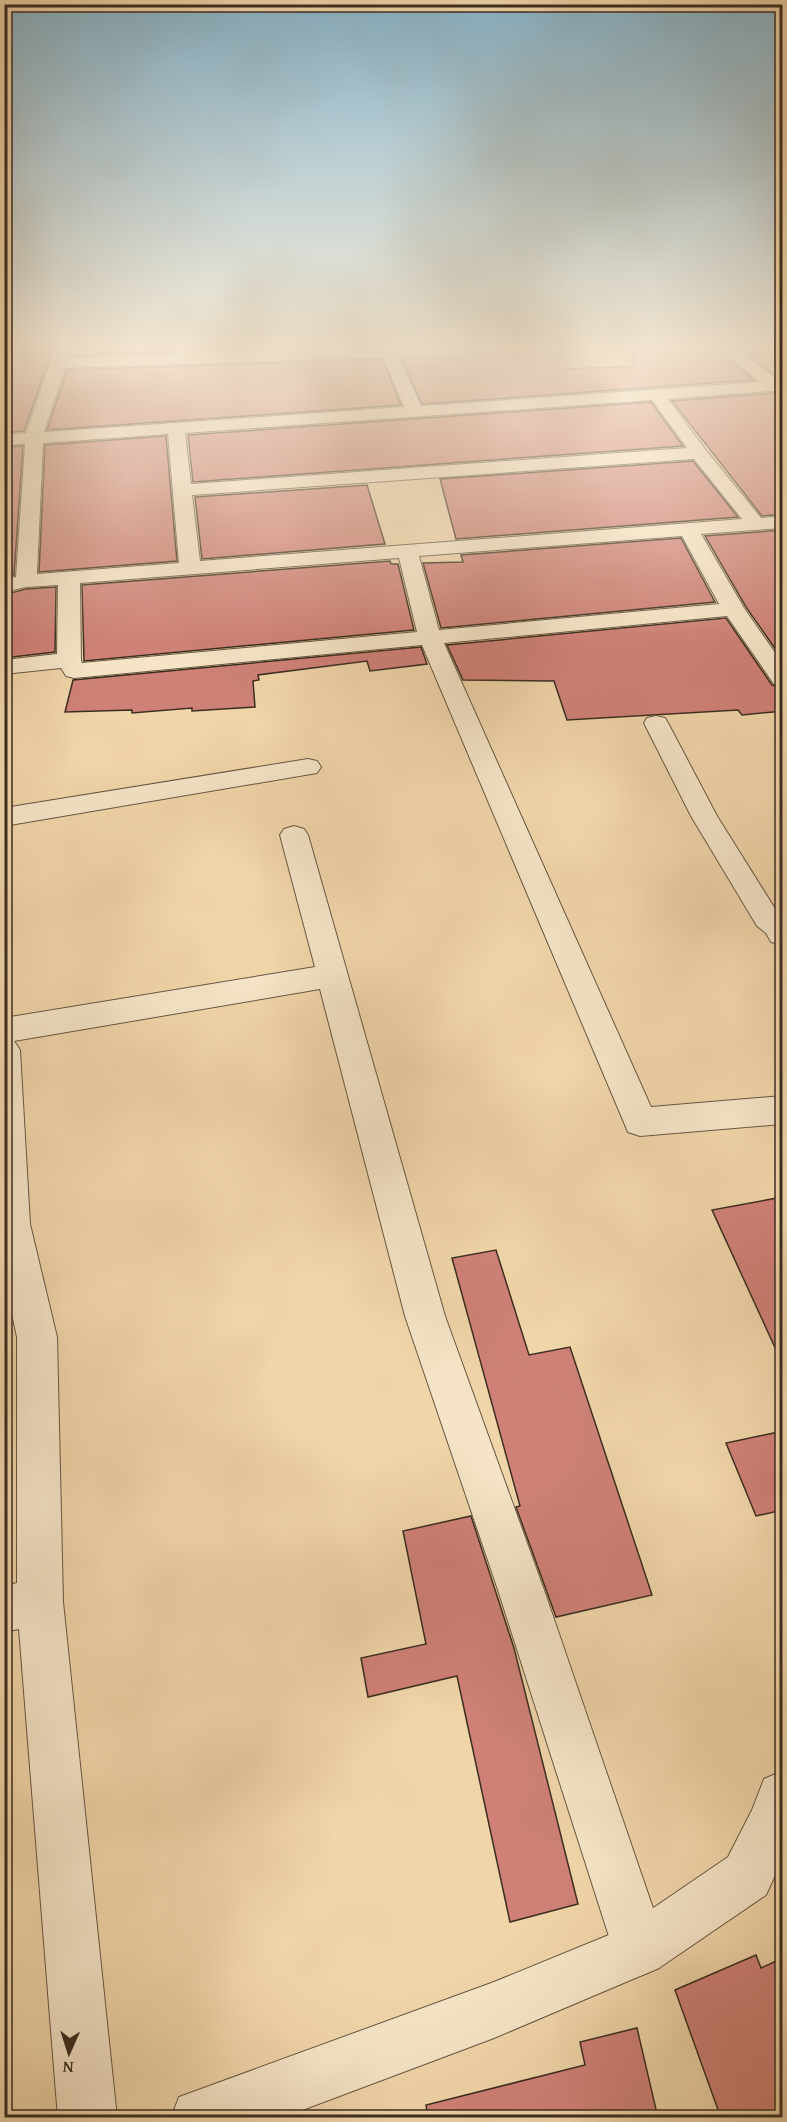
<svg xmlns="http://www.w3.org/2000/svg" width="787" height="2122" font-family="'Gentium Book Plus',serif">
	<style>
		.building { fill: #cf8177; stroke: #3b2d20; stroke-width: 1.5 }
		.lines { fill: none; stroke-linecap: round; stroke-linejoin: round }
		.minor-casing { stroke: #685742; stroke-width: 2 }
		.tertiary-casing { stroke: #685742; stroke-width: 2 }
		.minor { fill: #f5e4c7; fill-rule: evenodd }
		.tertiary { fill: #f5e4c7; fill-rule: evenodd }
	</style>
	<rect width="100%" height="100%" fill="#f0d5a9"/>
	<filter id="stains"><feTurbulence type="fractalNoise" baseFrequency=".00333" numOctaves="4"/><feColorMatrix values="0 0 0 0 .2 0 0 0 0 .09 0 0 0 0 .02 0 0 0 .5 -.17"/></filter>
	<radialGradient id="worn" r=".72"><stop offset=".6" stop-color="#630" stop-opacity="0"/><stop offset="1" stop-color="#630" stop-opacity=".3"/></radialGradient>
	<path class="building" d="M75,346h248l-253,10 1,-7z
		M668,346h41l5,7h6l34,27 -332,24 -21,-46 152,-4 2,3h7l8,12 65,-3 -4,-16 41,1z
		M24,349h26l-2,13 -24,69 -20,2v-81h18z
		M746,353l37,1v27z
		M382,359l19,46 -354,25 20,-60z
		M772,393l11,5v116l-21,2 -90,-115z
		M651,402l32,44 -490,36 -5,-47z
		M166,436l11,125 -138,11 6,-127z
		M23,446l-9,129 -6,1 4,-40h-8v-89z
		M693,461l45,56 -282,22 -16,-60z
		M367,485l18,59 -183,15 -7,-62z
		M783,530v130l-37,-53 -41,-71z
		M681,538l34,64 -274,26 -18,-65 40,-1 -2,-7z
		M390,561l1,3h7l16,66 -330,31 -2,-76z
		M56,587l-1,65 -51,6 3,-64 19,-5z
		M726,618l46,67 11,3v23l-41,4 -4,-5 -171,10 -13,-39 -91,-1 -16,-35z
		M421,647l6,17 -57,7 -3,-10 -109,14 1,5 -6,1 2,26 -63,4v-3l-60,5v-3l-67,2 8,-32z
		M783,1197v168l-71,-155z
		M496,1250l33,105 41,-8 82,248 -96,22 -40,-110 4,-1 -68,-248z
		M783,1431v79l-27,6 -30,-73z
		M471,1516l43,132 64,256 -68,18 -53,-246 -89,21 -7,-39 65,-14 -23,-113z
		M756,1955l5,13 22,-10v160h-62l-46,-128z
		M637,2028l21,90h-230l-2,-13 159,-40 -5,-23z"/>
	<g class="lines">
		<g class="minor-casing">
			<path id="minor" d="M53,346h16l-2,12 311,-12h191l-8,5 -163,5 23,50 339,-24 -45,-36h18l49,37v13l-10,-5 -104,8 37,50 56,69 21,-2v12l-81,6 43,74 38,55v23l-8,-2 -47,-68 -283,27 207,464 131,-11v28l-142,12 -12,-4 -206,-487 -348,33 -8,-2 -5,-8 -57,6v-14l53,-6 1,-69 -32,2 -22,5v-13l12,-2 9,-133 -21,1v-10l22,-2 24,-70zM383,357l21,50 -360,25 21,-64zM652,400l35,48 -496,36 -6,-51zM168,434l11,129 -142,11 6,-131zM694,459l48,60 -542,42 -8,-66zM682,536l37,68 -280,26 -20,-74zM399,558l18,74 -335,31 -1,-3 -1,-77z
				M656,716l9,2 3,5 49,93 60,96 5,3v30l-11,-3 -5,-9 -9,-7 -66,-110 -47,-93 3,-5z
				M308,759l9,2 4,6 -4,6 -313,53v-18z
				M294,826l10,3 4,6 137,481 99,274 123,359 -8,19 -19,8 -19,-8 -8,-19 -115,-359 -93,-274 -85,-327 -306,52 6,9 10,174 27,113 6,265 54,516h-59l-39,-489 -15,3v-46l13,-3v-246l-13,-60v-259l311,-51 -35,-132 4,-6z"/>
		</g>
		<g class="tertiary-casing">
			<path id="tertiary" d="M782,1771v89l-16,35 -107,73 -165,70 -213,80h-110l8,-21 315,-115 127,-52 107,-73 24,-47 12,-31z"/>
		</g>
		<use href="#minor" class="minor"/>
		<use href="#tertiary" class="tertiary"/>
	</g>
	<linearGradient id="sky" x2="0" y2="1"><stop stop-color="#89b6ce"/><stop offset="0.54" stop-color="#f8ecd8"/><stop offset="1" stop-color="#f8ecd8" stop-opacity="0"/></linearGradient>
	<rect width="787" height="643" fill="url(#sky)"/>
	<rect width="787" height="2122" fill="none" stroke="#f0d5a9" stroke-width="24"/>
	<rect x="6" y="6" width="775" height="2110" fill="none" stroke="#3b2d20" stroke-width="3"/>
	<rect x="12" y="12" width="763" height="2098" fill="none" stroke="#3b2d20" stroke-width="1.5"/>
	<g transform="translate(69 2053) rotate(183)" stroke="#f5e4c7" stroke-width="4.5" paint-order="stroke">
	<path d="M0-4.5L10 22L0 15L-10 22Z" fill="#3b2d20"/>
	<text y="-9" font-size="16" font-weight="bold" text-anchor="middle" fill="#3b2d20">N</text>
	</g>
	<rect width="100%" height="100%" filter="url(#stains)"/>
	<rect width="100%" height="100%" fill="url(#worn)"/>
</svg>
